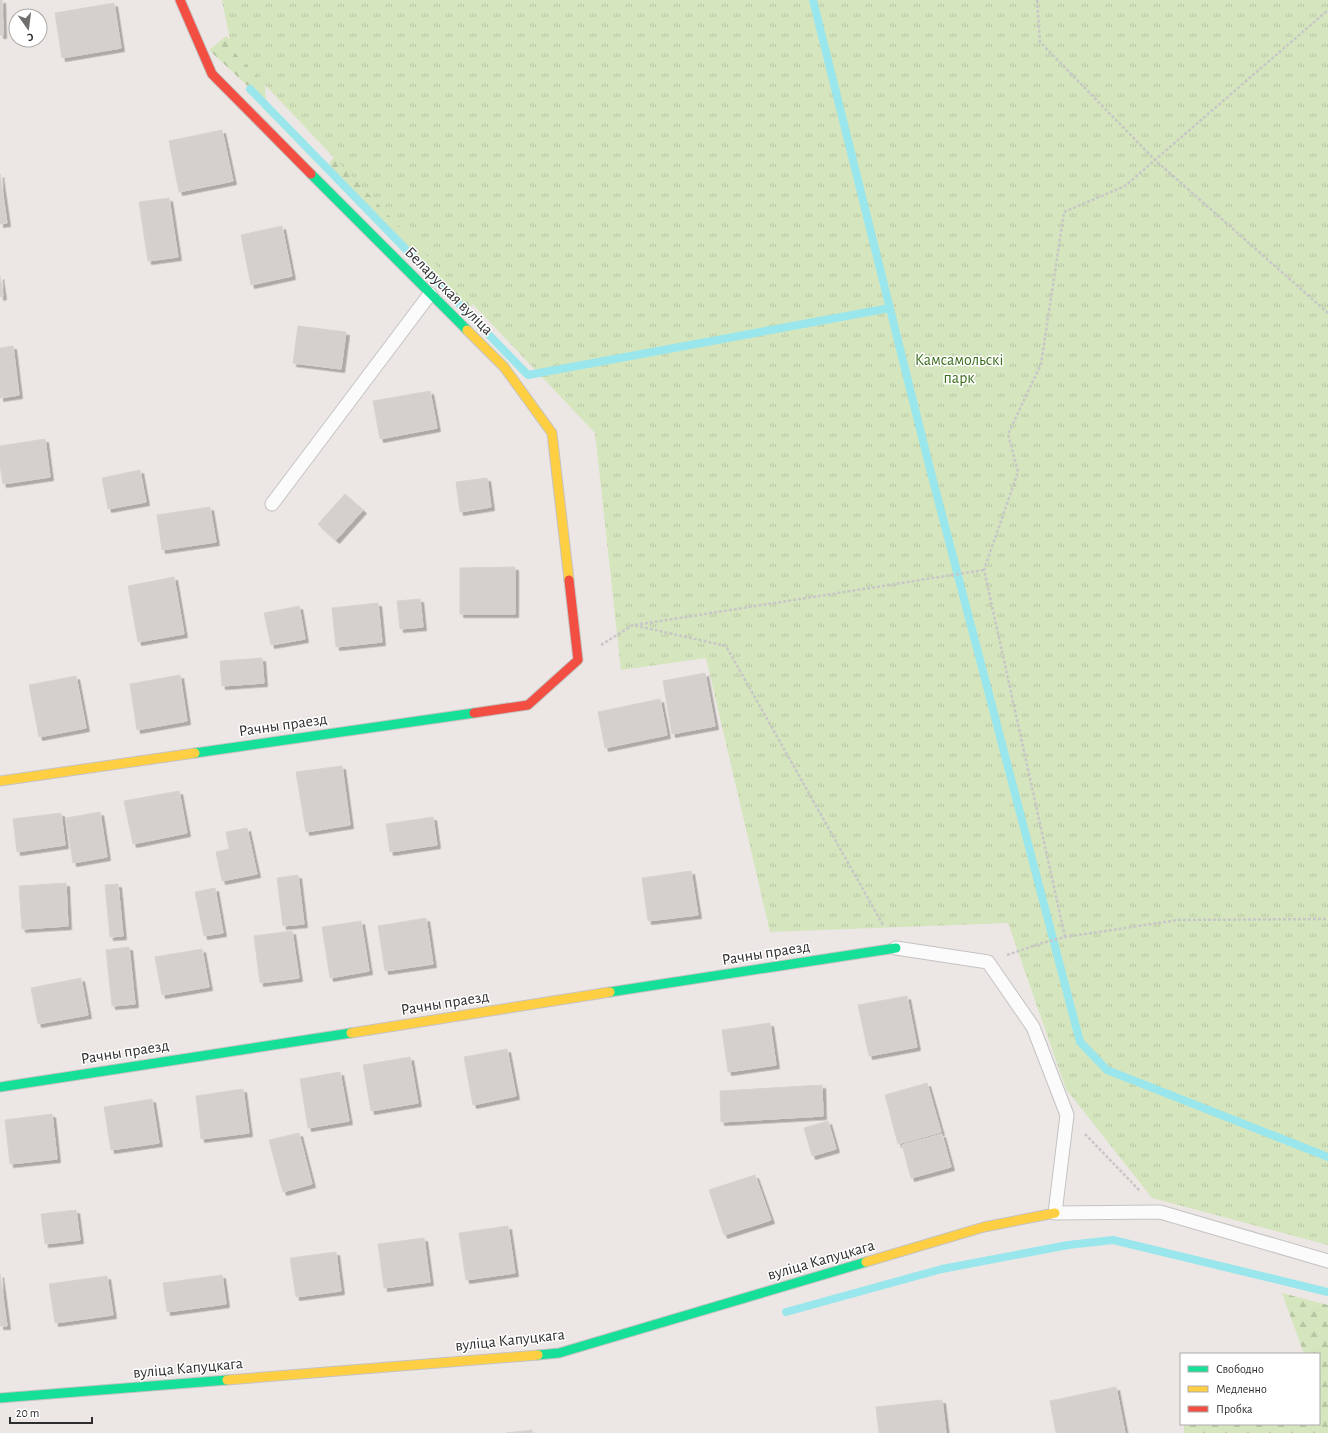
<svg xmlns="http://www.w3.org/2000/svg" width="1328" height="1433" font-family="'Alegreya Sans',sans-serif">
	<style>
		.forest { fill: url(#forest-firs) }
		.park { fill: url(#park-tufts) }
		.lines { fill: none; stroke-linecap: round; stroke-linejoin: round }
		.stream { stroke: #99e6ec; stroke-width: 8 }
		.building { fill: #d3d0cd; stroke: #d7d3d0; filter: url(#shadow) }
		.lane-casing { stroke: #c4c3c3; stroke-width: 15 }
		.fast-casing { stroke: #c4c3c3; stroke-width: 11 }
		.slow-casing { stroke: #c4c3c3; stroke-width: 11 }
		.jam-casing { stroke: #c4c3c3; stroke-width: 11 }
		.path { stroke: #c8c7c7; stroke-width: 2.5; stroke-dasharray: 3 2; stroke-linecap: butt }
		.lane { stroke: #fcfbfb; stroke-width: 13 }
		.fast { stroke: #16e098; stroke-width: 9 }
		.slow { stroke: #ffcf43; stroke-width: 9 }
		.jam { stroke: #f24e42; stroke-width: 9 }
		.labels { text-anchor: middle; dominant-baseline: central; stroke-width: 3; stroke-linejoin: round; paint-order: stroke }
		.street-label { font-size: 16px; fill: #2e2e2e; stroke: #fff }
		.park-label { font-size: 16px; fill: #3b6d1c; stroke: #fff }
	</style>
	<defs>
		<pattern id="forest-firs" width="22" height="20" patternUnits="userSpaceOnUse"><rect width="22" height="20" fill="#d5e5be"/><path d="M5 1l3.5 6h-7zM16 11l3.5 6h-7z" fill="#b7c5a4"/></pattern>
		<pattern id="park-tufts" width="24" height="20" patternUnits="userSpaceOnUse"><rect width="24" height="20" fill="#d5e5be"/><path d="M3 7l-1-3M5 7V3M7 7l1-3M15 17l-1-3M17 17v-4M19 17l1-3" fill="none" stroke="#b7c5a4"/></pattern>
		<filter id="shadow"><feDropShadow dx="3.5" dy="3.5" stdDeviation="0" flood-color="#0004"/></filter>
	</defs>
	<rect width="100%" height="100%" fill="#ece7e4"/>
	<path class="forest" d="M226,36l38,30 2,37 -57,-53z
		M346,141l131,159 -9,9 -140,-144z
		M1282,1293l46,12v128h-144v-9h135v-70h-15z"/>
	<path class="park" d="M222,0h1106v1245l-176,-47 -86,-109 -58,-166 -238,9 -64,-274 -85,12 -26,-237 -363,-383z"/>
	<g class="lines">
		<path class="stream" d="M813,0l116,465 151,577 27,28 221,87
			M250,89l278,286 362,-67
			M786,1312l156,-43 126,-24 45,-5 215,52"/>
	</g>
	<path class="building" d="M0,0h2l1,35h-3z
		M114,3l7,45 -59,10 -7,-45z
		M222,130l11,51 -54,11 -10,-51z
		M0,174l7,49 -7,1z
		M169,198l9,59 -30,4 -9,-59z
		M282,226l10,50 -41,9 -10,-50z
		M0,276l3,20 -3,1z
		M298,326l48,6 -5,37 -48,-6z
		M13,346l6,49 -19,3v-50z
		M430,391l7,37 -57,11 -7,-38z
		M45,439l5,38 -47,7 -3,-19v-19z
		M140,470l6,32 -38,7 -6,-31z
		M487,478l4,29 -31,5 -4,-30z
		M345,494l18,16 -27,30 -18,-16z
		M210,507l6,35 -54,8 -5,-35z
		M515,567v47h-55v-46z
		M174,577l10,57 -46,8 -10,-56z
		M420,599l3,28 -23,2 -3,-28z
		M378,603l4,39 -46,5 -4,-39z
		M299,606l6,33 -34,6 -7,-32z
		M262,658l2,25 -42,3 -2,-25z
		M705,673l10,53 -43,8 -9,-53z
		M180,675l7,46 -50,9 -7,-46z
		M76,676l10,52 -47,9 -10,-52z
		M660,699l7,36 -62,13 -7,-36z
		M342,766l8,59 -44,7 -10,-60z
		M179,791l8,42 -54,11 -9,-43z
		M100,812l7,45 -34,6 -7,-45z
		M61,813l4,32 -48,7 -4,-33z
		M433,817l4,28 -47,7 -4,-28z
		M247,828l10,46 -35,7 -6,-29 13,-3 -3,-17z
		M691,871l7,44 -50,6 -6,-43z
		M298,875l6,49 -21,2 -6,-48z
		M66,883l2,43 -46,3 -3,-43z
		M118,884l5,52 -13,1 -5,-52z
		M215,888l8,45 -19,3 -9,-44z
		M426,918l7,46 -48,7 -7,-45z
		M361,921l8,50 -39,7 -8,-51z
		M292,931l7,47 -39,5 -6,-47z
		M129,947l6,57 -23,2 -6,-56z
		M202,949l7,38 -47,8 -7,-38z
		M81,978l7,37 -50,9 -7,-36z
		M907,996l10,51 -48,9 -11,-51z
		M770,1023l6,42 -48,7 -6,-42z
		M507,1049l9,47 -43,9 -9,-48z
		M410,1057l8,46 -47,8 -8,-46z
		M340,1072l9,49 -41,7 -8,-49z
		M927,1083l14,49 -43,12 -13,-49z
		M822,1085l1,31 -102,6 -1,-31z
		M243,1089l6,44 -48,6 -5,-43z
		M152,1099l7,44 -48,7 -7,-43z
		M52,1114l5,45 -47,5 -5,-44z
		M828,1121l8,28 -24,7 -8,-28z
		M299,1133l13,51 -29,8 -14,-52z
		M942,1134l9,33 -40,11 -9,-33z
		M755,1175l16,45 -47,15 -15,-45z
		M76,1210l4,30 -35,4 -4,-30z
		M508,1226l7,47 -49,7 -7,-47z
		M424,1238l6,44 -46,6 -6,-44z
		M336,1252l5,39 -45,6 -6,-39z
		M0,1274l7,52h-7z
		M222,1275l4,29 -59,8 -4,-29z
		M107,1276l6,39 -58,8 -6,-39z
		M1116,1387l9,46h-69l-6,-32z
		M942,1400l4,33h-67l-3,-26z
		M532,1430v3h-26z"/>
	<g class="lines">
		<g class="lane-casing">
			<path id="lane" d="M272,504l158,-210
				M896,948l92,14 45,65 34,88 -12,98 105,-1 168,49"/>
		</g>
		<g class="fast-casing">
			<path id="fast" d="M311,174l156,156
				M195,753l279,-40
				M610,992l286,-44
				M0,1087l351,-54
				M538,1355l21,-2 307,-91
				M0,1398l227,-18"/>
		</g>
		<g class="slow-casing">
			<path id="slow" d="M467,330l37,37 48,66 17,147
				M0,781l195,-28
				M351,1033l259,-41
				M866,1262l118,-35 71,-14
				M227,1380l311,-25"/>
		</g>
		<g class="jam-casing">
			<path id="jam" d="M180,0l32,74 99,100
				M474,713l54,-8 50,-45 -9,-80"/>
		</g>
		<path class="path" d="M1037,0l3,42 115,118 173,153
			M635,625l349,-55
			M601,645l32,-20 93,21 157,279
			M1065,937l-81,-367 34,-98 -10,-38 33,-70 23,-152 61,-26 203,-176
			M1007,955l35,-12 23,-6 113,-17 150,-1
			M1085,1134l55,57"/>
		<use href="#lane" class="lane"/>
		<use href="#fast" class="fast"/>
		<use href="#slow" class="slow"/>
		<use href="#jam" class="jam"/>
	</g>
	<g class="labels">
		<g class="street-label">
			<text transform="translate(449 291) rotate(45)">Беларуская вуліца</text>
			<text transform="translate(283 725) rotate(-8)">Рачны праезд</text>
			<text transform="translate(766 953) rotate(-9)">Рачны праезд</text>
			<text transform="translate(445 1003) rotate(-9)">Рачны праезд</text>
			<text transform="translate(125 1052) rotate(-9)">Рачны праезд</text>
			<text transform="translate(821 1260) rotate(-16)">вуліца Капуцкага</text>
			<text transform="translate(510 1340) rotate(-6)">вуліца Капуцкага</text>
			<text transform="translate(188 1368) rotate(-5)">вуліца Капуцкага</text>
		</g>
		<g class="park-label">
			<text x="959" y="360">Камсамольскі<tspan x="959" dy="18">парк</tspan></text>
		</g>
	</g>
	<rect x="1180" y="1353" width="140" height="72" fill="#ffffff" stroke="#ababab"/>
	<rect x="1188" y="1366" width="20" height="6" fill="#16e098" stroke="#ababab"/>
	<text x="1216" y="1373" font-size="12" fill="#2e2e2e">Свободно</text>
	<rect x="1188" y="1386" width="20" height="6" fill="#ffcf43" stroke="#ababab"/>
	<text x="1216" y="1393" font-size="12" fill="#2e2e2e">Медленно</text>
	<rect x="1188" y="1406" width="20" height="6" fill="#f24e42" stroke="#ababab"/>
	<text x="1216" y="1413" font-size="12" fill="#2e2e2e">Пробка</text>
	<g transform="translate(28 28) rotate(166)"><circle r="19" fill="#ffffff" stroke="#ababab"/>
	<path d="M0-3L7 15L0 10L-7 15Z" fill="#706f6e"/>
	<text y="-6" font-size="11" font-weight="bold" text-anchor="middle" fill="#2e2e2e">С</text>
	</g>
	<path d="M10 1417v6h82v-6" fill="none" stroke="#2e2e2e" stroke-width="2"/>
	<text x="16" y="1417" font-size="12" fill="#2e2e2e" stroke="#ffffff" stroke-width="3" paint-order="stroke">20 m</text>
</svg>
